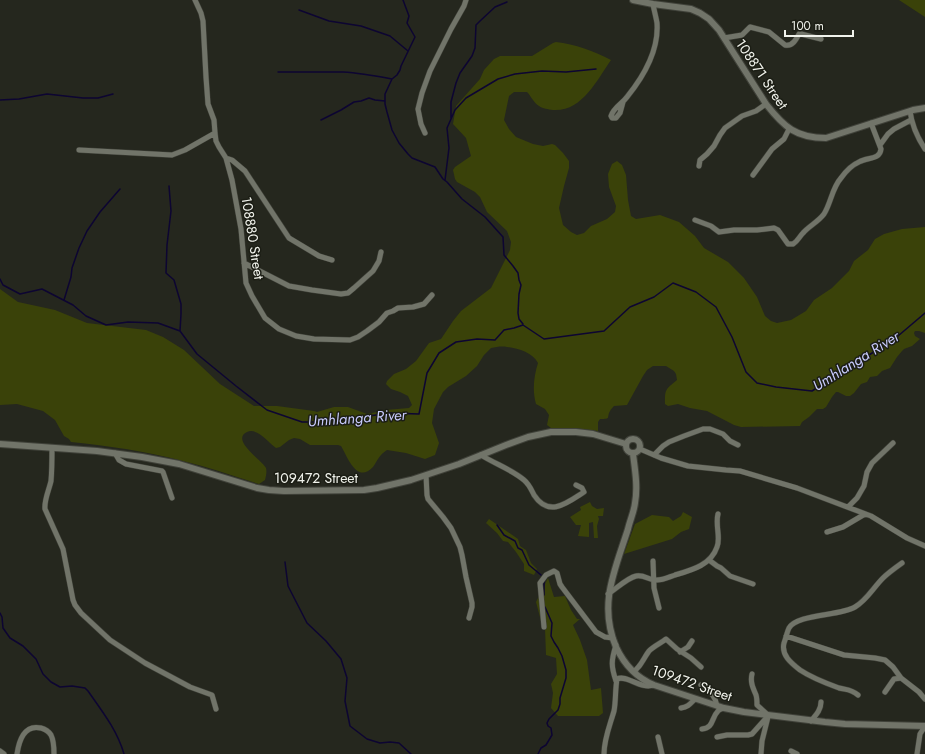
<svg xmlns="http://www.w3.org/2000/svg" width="925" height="754" font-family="Jost,sans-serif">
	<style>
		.green { fill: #3a4209 }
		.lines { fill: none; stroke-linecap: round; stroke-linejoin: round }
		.stream { stroke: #0d0532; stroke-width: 1.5 }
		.minor-casing { stroke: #40423a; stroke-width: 6 }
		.tertiary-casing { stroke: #40423a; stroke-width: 8 }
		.minor { stroke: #717469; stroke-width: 5 }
		.tertiary { stroke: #717469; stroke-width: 6 }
		.labels { text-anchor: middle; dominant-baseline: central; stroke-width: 3; stroke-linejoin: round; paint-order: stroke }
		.street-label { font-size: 14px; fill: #f1f3ec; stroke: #1c1e15 }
		.water-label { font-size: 15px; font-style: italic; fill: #c8cbfc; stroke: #1c1e15 }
	</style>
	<rect width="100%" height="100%" fill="#25271e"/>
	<path class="green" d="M899,0h26v17z
		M556,42c19,2 38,9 55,18 -14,20 -29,52 -58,50 -5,-1 -10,-1 -14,-4 -6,-4 -8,-10 -12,-14h-13l-5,4 -5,24 5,9 7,8 17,7 10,2 9,-2 3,1 8,8 6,8v7l-5,18 -5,22 4,17 8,7 6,3 7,-2 7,-7 16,-7 8,-7 1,-6 -7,-19 -1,-13 4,-10 5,-3 5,4 4,10 2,25 3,16 5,3 24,-4 19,7 16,14 9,12 24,14 16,16 13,19 8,19 6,5 6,2 14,-3 15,-9 8,-11 18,-12 17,-17 5,-10 14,-11 7,-11 9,-5 18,-5 23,-2v106l-6,-2h-4l-1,2 1,3 5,3 -8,7 -8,3 -2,2 -5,6 -7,11 -8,3 -5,5 -7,1 -3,5 -6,2 -7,9 -4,3h-4l-8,-4h-2l-4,5 -6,10 -3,2h-6l-8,8 -7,5 -2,4 -59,1 -7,-2 -27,-14 -17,-3 -12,-4 -10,2 -3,-2c0,-15 0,-14 12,-24l-1,-6 -2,-3 -8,-5h-13l-6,4 -4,6 -16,29 -13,1c-1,1 -3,3 -4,5 -4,7 2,8 -10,8l-2,3v9l-23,-3h-24l-4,-3 2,-10 -4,-6 -9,-5c-4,-14 -2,-28 2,-41 -5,-10 -20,-15 -31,-16 -5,-1 -11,0 -16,1l-7,7 -7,11 -11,10 -18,11 -5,5 -9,17 -2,14 7,20 -4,12 -10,4 -19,-6 -19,-3c-8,5 -9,10 -14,17 -16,17 -25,-9 -32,-21l-3,-1h-28l-10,-6 -6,-1 -5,2 -9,7 -4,1c-7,-5 -19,-21 -29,-16 -17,8 16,29 19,36 1,4 0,8 -1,12l-6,4c-25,-8 -51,-17 -76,-23 -37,-10 -74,-15 -112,-19l-2,-3 -5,-3 -9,-16 -12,-9 -26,-7 -17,1v-116l18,13 37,8 32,13 59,7 17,7 21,13 36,34 34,22h23l37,5 3,1 17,-5h14l19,7 19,-4 23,-2 3,-3 -4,-9 -8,-4 -9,-3 -5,-5 1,-3 7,-7 12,-5 10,-8 13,-18 12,-4 12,-18 8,-10 30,-23 19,-38 1,-8 -4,-11 -20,-19 -7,-15 -5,-5 -18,-10 -2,-3 -2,-9 2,-3 16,-11 -5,-18 -13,-14 3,-18 24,-27 4,-9 10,-11 6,-3h32l21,-13z
		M590,502l2,4 5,3 7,-1 -1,8h-5l1,3 -2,7 1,12h-4l-1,-16 -4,1v14l-11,-1 3,-11h-5l-6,-8 11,-7 -1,-3z
		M683,512l9,5 -3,12 -8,3 -9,7 -48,15 11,-30 17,-9 17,2 4,4 8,-5z
		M489,519l29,20 2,7 6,4 5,13 6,6 -3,6 -10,-4v-7l-8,-12 -8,-10 -5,-1 -6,-8 -11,-10z
		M548,578l6,19 11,-1 6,14 6,9h3l-7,6 7,15 7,20 4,30 10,-2 2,25 -4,3h-41l-7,-8 2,-15 -2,-9 6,-10 -1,-16 -10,-3 -1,-27 -4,-7 -5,-19z"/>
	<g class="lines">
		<path class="stream" d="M403,0l6,16 -2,7 8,14 -14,29 -1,4 -3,5 -5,4 -7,15v10l2,8 5,18 7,13 9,11 4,4 23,9 8,12 4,3 15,17 23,18 18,20 1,18 9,11 5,7 1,7 2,5 -2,9 -1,19 1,6 4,5
			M299,10l30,11 32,5 29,10 18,15
			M278,72c22,0 43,0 65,0 16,1 33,4 49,7
			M0,100l19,-1 28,-5 36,4h15l15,-4
			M451,118v-16l5,-19 4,-10 12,-17 3,-8 1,-23 4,-4 15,-14 12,-5
			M321,120l20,-10 13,-8 7,-1 8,-3 6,2 10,1
			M445,180l4,-32 -2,-20 8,-18 11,-12 32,-19 17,-5 27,-3 24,1 30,-3
			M169,186l2,25 -4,34 -1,28 8,7 7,24v10l-1,17
			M0,279l3,6 17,9 22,-5 31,16 13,11 20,9 22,-3 30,1 22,8 17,23 39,32 31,24 35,12h28l59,-9 30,1 8,-41 12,-20 17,-11 21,-3 18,1 9,-10 10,-2 9,-3 21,14 60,-8 26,-24 24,-10 19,-14 23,9 20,15 16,30 14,35 11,11 19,4 36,4 51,-32 35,-23 27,-23
			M64,300l7,-23 1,-9 7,-20 8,-17 13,-19 20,-23
			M497,525l7,10 11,6 3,7 4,2 7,15 12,10
			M285,562l3,24 19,37 19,18 15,18 6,19 -2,23 5,25 17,13 13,4 10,-1 9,1 12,11
			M544,595v-14
			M0,613l2,4 1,11 7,10 13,8 13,13 7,15 8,8 9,5 12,-1 13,2 3,3c14,20 29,39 36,63
			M538,754l3,-6 5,-3 6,-10 -1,-7 -3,-2 -1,-3 2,-4 9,-9 2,-6v-6l6,-20v-8l-4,-14 -4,-8 -4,-6 -3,-6 1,-13 -7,-16"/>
		<g class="minor-casing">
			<path id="minor" d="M195,0l6,13 2,8 3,56 2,27 6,16 1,13 1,8 3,6 7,11 6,22 9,49 5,54 6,13 13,22 14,11 17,7 18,3 36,1 8,-3 9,-6 12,-9 8,-9 6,-2 5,-3 15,-1 11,-3 8,-9
				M724,38l18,-3 8,-8 19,5 16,13c7,2 11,-5 14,-11h2l20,5
				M623,102l-3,11 -4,5h-4l-1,-2c3,-9 11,-12 16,-19 17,-21 32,-46 30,-74 -1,-6 -3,-13 -4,-19
				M910,111c2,15 7,26 15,38
				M425,133l-4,-9 -3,-15 4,-16 8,-22 21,-42 13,-23 2,-6
				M880,145l8,-11 6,-5 17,-9
				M79,150l93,5 13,-5 30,-17
				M226,158l6,2 13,11 44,67 30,18 13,4
				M699,166l1,-6 7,-6 7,-8 6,-11 5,-7 17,-12 14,-5 10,-7
				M753,175l19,-26 12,-10 5,-10
				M695,220l16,6 8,6 15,-2h23l17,-2 4,2 10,14h5c5,-3 6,-7 10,-11 6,-7 15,-11 21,-19 7,-11 8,-26 17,-36 5,-7 11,-13 18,-16 8,-5 21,-2 22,-13l-10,-26
				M244,263l45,23 23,4 29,4 7,-1 6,-5 19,-17 6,-10 2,-9
				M52,448c0,11 0,22 -1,33 -2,9 -7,19 -6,28l18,40 10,51 2,5 6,8 29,27 35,23 45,24 22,8 4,14
				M640,449l21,9 27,8 38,4 14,1 57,17 74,28 36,22 18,8
				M115,453l4,7 7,4 36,7 1,1 9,26
				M481,455c14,9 30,14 43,25 5,4 7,9 10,15 15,23 33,8 50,-3l-2,-4 -6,-3
				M654,455l9,-9 6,-4 15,-6 19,-7h7l13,5 7,7 8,4
				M426,475l1,20 1,4 15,18 8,11 9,19 2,8 4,22 6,26v4l-3,11
				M848,507l9,-9 7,-12 3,-14 5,-9 21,-20
				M827,532l16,-5 22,-13
				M709,560l8,6 4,2 9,8 23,8
				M653,561l1,27 5,20
				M608,594c8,-5 19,-16 28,-18 8,-2 14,5 21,4 6,0 12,-3 18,-5 17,-5 36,-10 42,-28 4,-9 -2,-22 1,-33
				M544,627l-4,-44 6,-8 8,-4 3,2 3,11 2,3 34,45 9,5 8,1
				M786,636l58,19 31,3 10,2 8,7 8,11 18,14 6,7
				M616,645c-5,16 -5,21 0,36
				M680,652l8,-5 4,-6
				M634,672c2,-3 4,-4 6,-7 3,-4 6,-10 9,-14 5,-5 12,-8 17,-12l11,10 14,9 10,9
				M752,674c-2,8 1,14 4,21 1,3 1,7 1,10l11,10
				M701,685c8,7 14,9 16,21
				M885,692l9,-13 7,-1
				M858,695c-7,-6 -11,-5 -19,-7 -11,-4 -30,-12 -39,-18 -9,-7 -19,-15 -16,-27 2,-5 3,-11 5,-15 8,-14 51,-12 66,-21 12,-7 18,-19 28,-29 5,-5 12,-10 19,-15
				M681,708c7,-1 9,-4 14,-9
				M811,721c5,-6 10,-11 10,-19
				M702,729c12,-1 9,-11 16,-18 1,-1 5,-3 6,-3
				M658,737l4,17
				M717,737l10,-2h21l4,-1 16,-18
				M0,751l4,3
				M791,751l6,3
				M17,754c2,-13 7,-30 24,-26 4,1 8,4 10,7 3,6 3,13 3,19
				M604,754c0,-15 6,-29 10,-43 2,-10 1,-21 3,-32 10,-5 23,11 37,6
				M761,754l1,-13 6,-24
				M917,754l3,-20 5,-8"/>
		</g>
		<g class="tertiary-casing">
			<path id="tertiary" d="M633,0l20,4 38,5 9,4 9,6 10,11 47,74c18,23 30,34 60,34l87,-28 12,-2
				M626 446a7 7 0 1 1 14 0a7 7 0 1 1-14 0Z
				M0,444l97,7 45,6 37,7 78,24 12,2 15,1 80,-1 13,-2 34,-8 48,-16 47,-19 22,-8 23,-5h25l17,2 33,10
				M633,454c2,16 5,33 2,49 -1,9 -5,17 -7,26 -13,41 -30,75 -12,118 8,17 21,31 38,38l70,23 20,4 81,10 20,2 80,2"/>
		</g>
		<use href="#minor" class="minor"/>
		<use href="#tertiary" class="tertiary"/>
	</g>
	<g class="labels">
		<g class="street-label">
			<text transform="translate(762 74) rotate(56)">108871 Street</text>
			<text transform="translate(253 238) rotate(81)">108880 Street</text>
			<text x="316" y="478">109472 Street</text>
			<text transform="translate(692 683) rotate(19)">109472 Street</text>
		</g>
		<g class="water-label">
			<text transform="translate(856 361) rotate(-32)">Umhlanga River</text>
			<text transform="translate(357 418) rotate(-4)">Umhlanga River</text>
		</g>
	</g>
	<path d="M785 30v6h68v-6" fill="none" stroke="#f1f3ec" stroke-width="2"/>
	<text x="791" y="30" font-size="12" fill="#f1f3ec" stroke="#1c1e15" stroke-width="3" paint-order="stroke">100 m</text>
</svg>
